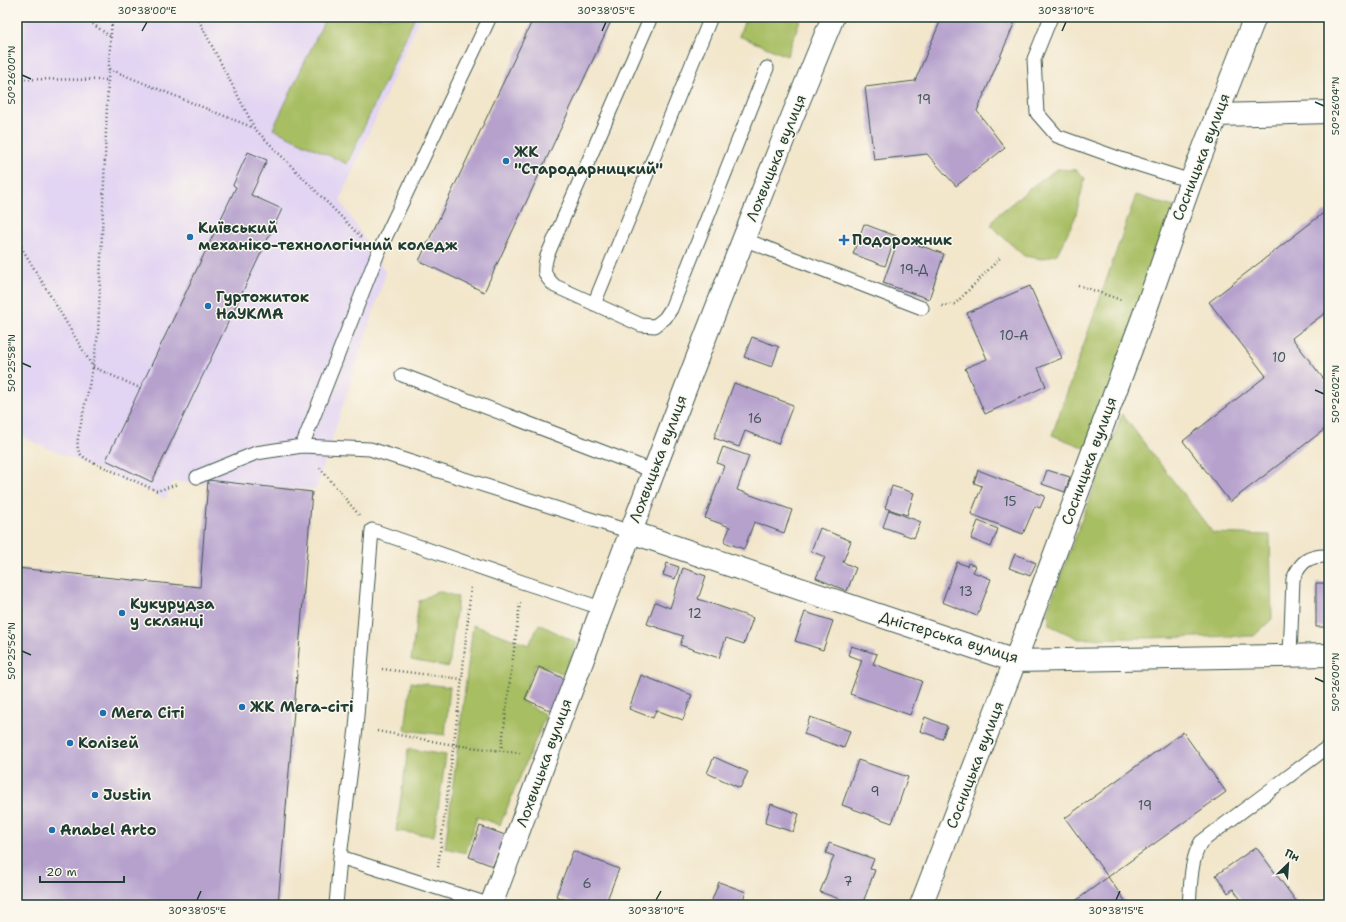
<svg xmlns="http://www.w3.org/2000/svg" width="1346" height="922" font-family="'Shantell Sans',sans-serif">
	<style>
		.built { fill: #e2d4f3 }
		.green { fill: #a8be63; stroke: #647e4c }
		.building { fill: #b6a1cd }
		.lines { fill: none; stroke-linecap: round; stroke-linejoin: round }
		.lane-casing { stroke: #3f564b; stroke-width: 15 }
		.street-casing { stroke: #3f564b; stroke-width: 24 }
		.path { stroke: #3f564b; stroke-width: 2.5; stroke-dasharray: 1 3; stroke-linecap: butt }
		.lane { stroke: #fff; stroke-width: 13 }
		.street { stroke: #fff; stroke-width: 22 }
		.ticks { fill: none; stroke: #1f3d34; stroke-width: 1.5 }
		.poi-dot { fill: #1f6fb2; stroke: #fbf7ec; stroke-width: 1.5 }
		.labels { text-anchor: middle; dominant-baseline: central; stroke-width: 3; stroke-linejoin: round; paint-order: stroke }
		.number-label { font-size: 13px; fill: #45565a }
		.poi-label { font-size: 15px; font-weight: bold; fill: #1f3d34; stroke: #fbf7ec; text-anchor: start }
		.street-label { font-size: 15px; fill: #1f3d34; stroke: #fbf7ec }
		.neatline { fill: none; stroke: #1f3d34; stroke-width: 1.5 }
		.ticks-label { font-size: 10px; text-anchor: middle; fill: #1f3d34 }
	</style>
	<rect width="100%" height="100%" fill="#fbf7ec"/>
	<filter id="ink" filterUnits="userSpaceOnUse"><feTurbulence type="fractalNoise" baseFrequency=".025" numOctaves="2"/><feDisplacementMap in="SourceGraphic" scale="8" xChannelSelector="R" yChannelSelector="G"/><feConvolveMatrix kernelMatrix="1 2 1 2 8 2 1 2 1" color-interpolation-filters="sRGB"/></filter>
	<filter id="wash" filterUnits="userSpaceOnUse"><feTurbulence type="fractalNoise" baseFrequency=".012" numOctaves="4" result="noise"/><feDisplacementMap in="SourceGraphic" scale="16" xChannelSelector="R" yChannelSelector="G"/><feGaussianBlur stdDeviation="0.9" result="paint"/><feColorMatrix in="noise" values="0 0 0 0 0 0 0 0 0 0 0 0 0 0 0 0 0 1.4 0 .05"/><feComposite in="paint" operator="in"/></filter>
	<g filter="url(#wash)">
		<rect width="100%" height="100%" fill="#f2e6cb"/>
		<path class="built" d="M26,17h394l-80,183 46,73 -70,216 -143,-7 -7,17 -149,-64v-308z"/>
		<path class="green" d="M326,17h89l-68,147 -74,-35z
			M746,17h55l-14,39 -48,-20z
			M1057,169l19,1 9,8 -10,40 -18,36 -15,5 -18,-3 -33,-30 5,-10 42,-34z
			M1136,195l38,12 -84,243 -38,-15z
			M1122,414l91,119 57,2 2,84 -18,17 -175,3 -30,-14 -1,-16z
			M438,591l20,6 -9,70 -38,-7 8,-59z
			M539,624l38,19 -12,31 -29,-10 -15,37 25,14 -46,110 -23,-8 -11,36 -21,-5 28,-223 56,20z
			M411,682l39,5 -5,48 -40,-5z
			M408,749l38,6 -12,81 -38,-5z"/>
		<g id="blocks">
			<path class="building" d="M534,17h79l-129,275 -65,-31z
				M942,17h75l-40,94 28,37 -49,38 -29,-32 -53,6 -9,-73 50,-6z
				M248,152l19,8 -16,35 31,14 -130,273 -46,-22 130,-273 -3,-2z
				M1326,211l3,4v95l-37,28 37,48v40l-99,76 -47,-61 83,-65 -57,-74z
				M864,224l32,12 -11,30 -32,-12z
				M899,238l45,16 -15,45 -46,-16z
				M1030,286l32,72 -24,10 8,18 -61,28 -20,-46 22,-9 -20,-46z
				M752,337l27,10 -7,20 -28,-10z
				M734,383l59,22 -15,39 -33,-13 -6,16 -25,-9z
				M723,447l26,9 -12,34 55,20 -8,23 -30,-11 -10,27 -20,-7 6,-15 -25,-9 19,-52 -7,-3z
				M978,470l67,26 -5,12 -5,-2 -12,28 -52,-20 11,-28 -8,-3z
				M1047,470l23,7 -5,15 -23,-8z
				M208,480l104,12 -34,413h-261v-337l183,19z
				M892,486l22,7 -7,22 -22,-7z
				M889,510l32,12 -7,16 -31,-11z
				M978,521l20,8 -7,18 -20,-8z
				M820,528l31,13 -8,21 13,6 -9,23 -31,-13 9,-21 -14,-6z
				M1015,554l21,9 -6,13 -21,-8z
				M957,562l10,4 1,-3 8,3 -3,6 18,7 -14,37 -35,-14z
				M667,563l12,4 -4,12 -12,-4z
				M683,568l23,8 -8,23 55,19 -9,26 -18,-6 -7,20 -39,-13 3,-9 -36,-12 8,-22 15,6z
				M1316,583h13v44h-13z
				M805,612l28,9 -10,29 -28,-9z
				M851,646l26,8 -4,10 49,17 -12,34 -60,-21 12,-34 -14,-5z
				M539,667l28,13 -14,32 -28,-13z
				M641,675l51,20 -9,25 -27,-10 -3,8 -24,-9z
				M810,717l40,14 -6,17 -40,-14z
				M925,717l22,9 -5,13 -22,-8z
				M1183,732l43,60 -118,85 -43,-59z
				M714,757l34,15 -8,16 -33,-15z
				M858,760l50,17 -16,46 -50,-18z
				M771,804l28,10 -6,18 -28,-9z
				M480,826l25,9 -12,31 -24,-9z
				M829,843l45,16 -4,10 5,1 -13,35h-6l-36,-13 14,-36 -8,-3z
				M1256,847l43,58h-54l-12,-16 -5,4 -12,-18z
				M573,851l46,18 -14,36h-26l-23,-9z
				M1108,877l20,28h-58z
				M719,882l27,10 -5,13 -8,-1v1h-23z"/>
		</g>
	</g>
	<g filter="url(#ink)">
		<use href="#blocks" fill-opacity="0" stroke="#3f564b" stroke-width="1"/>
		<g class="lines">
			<g class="lane-casing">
				<path id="lane" d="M651,17l-104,239c-4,15 -4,19 8,30l86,39 14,1 10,-8 6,-9 96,-241
					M1051,17l-17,42 3,54 20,23 67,24 67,21
					M743,239l179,69
					M594,304l117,-287
					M402,375l251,96
					M302,446l76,-193 112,-236
					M197,477l59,-24 46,-7 68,3 261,83
					M1290,656l3,-77c8,-18 16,-24 36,-23
					M340,857l151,48
					M336,905l4,-48 16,-129 16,-198 150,52 79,26
					M1189,905c2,-21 1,-44 12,-63l128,-96"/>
			</g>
			<g class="street-casing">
				<path id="street" d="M1216,115l113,-3
					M631,532l384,129 314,-6
					M491,905c111,-297 221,-595 342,-888
					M921,905l94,-244 131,-352 45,-128 64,-164"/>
			</g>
			<path class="path" d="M83,17l28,20
				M112,17l-4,63 -10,254 -5,33 -15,70c-1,13 -1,16 10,23l69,31 21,-7
				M197,17l57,110
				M109,69l145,59 107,109
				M17,79l91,1
				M17,240l76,127 47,21
				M1078,285l43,15
				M942,306l13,-2 46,-47
				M320,468l39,47
				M382,669l80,10
				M377,731l77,14 66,8
				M501,751l19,-148
				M438,867l24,-188 9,-93"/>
			<use href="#lane" class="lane"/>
			<use href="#street" class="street"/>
		</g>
	</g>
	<path class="ticks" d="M142,31l5,-9M602,31l4,-9M1062,31l4,-9M22,75l9,4M1315,102l9,4M22,363l9,4M1315,390l9,4M22,651l9,4M1315,678l9,4M197,900l4,-9M656,900l5,-9M1116,900l4,-9"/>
	<g class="poi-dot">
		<circle cx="506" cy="161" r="4"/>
		<circle cx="190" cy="237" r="4"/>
		<path d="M842 234h4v4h4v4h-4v4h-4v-4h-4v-4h4z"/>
		<circle cx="208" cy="306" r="4"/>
		<circle cx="122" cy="613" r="4"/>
		<circle cx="242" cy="707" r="4"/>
		<circle cx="103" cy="713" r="4"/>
		<circle cx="70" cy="743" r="4"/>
		<circle cx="95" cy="795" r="4"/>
		<circle cx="52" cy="830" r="4"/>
	</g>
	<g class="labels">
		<g class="number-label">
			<text x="924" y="99">19</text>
			<text x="914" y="269">19-Д</text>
			<text x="1014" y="335">10-А</text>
			<text x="1279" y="357">10</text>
			<text x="755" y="418">16</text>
			<text x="1010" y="501">15</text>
			<text x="966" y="591">13</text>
			<text x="695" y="613">12</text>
			<text x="875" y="791">9</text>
			<text x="1145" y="805">19</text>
			<text x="848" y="881">7</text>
			<text x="587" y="883">6</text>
		</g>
		<g class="poi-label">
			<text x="514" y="152">ЖК<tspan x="514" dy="17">"Стародарницкий"</tspan></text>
			<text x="198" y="228">Київський<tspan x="198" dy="17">механіко-технологічний коледж</tspan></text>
			<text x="852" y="240">Подорожник</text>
			<text x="216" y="297">Гуртожиток<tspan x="216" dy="17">НаУКМА</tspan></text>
			<text x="130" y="604">Кукурудза<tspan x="130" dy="17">у склянці</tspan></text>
			<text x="250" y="707">ЖК Мега-сіті</text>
			<text x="111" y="713">Мега Сіті</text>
			<text x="78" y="743">Колізей</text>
			<text x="103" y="795">Justin</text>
			<text x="60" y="830">Anabel Arto</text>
		</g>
		<g class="street-label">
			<text transform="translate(1201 157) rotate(-69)">Сосницька вулиця</text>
			<text transform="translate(776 158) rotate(-68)">Лохвицька вулиця</text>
			<text transform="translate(658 459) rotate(-69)">Лохвицька вулиця</text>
			<text transform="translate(1089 461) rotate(-70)">Сосницька вулиця</text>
			<text transform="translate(949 637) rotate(17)">Дністерська вулиця</text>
			<text transform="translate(544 763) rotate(-70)">Лохвицька вулиця</text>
			<text transform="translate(975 765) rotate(-69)">Сосницька вулиця</text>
		</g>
	</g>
	<rect width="1346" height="922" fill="none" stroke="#fbf7ec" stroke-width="44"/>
	<g transform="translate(1288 864) rotate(25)" stroke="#fbf7ec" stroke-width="3" paint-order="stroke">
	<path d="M0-3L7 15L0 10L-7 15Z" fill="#1f3d34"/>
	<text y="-6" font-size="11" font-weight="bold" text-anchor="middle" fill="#1f3d34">Пн</text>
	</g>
	<path d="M40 876v6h84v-6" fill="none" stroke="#1f3d34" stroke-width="2"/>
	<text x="46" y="876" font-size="12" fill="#1f3d34" stroke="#fbf7ec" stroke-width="3" paint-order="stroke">20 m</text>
	<rect x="22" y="22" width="1302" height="878" class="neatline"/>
	<g class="ticks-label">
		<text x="147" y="14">30°38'00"E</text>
		<text x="606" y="14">30°38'05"E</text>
		<text x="1066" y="14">30°38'10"E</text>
		<text transform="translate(11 75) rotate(-90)" y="4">50°26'00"N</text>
		<text transform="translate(1335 106) rotate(-90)" y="4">50°26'04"N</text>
		<text transform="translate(11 363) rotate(-90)" y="4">50°25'58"N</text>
		<text transform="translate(1335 394) rotate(-90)" y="4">50°26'02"N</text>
		<text transform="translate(11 651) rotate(-90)" y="4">50°25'56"N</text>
		<text transform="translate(1335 682) rotate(-90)" y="4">50°26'00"N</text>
		<text x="197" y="914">30°38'05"E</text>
		<text x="656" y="914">30°38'10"E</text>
		<text x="1116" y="914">30°38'15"E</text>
	</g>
</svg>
